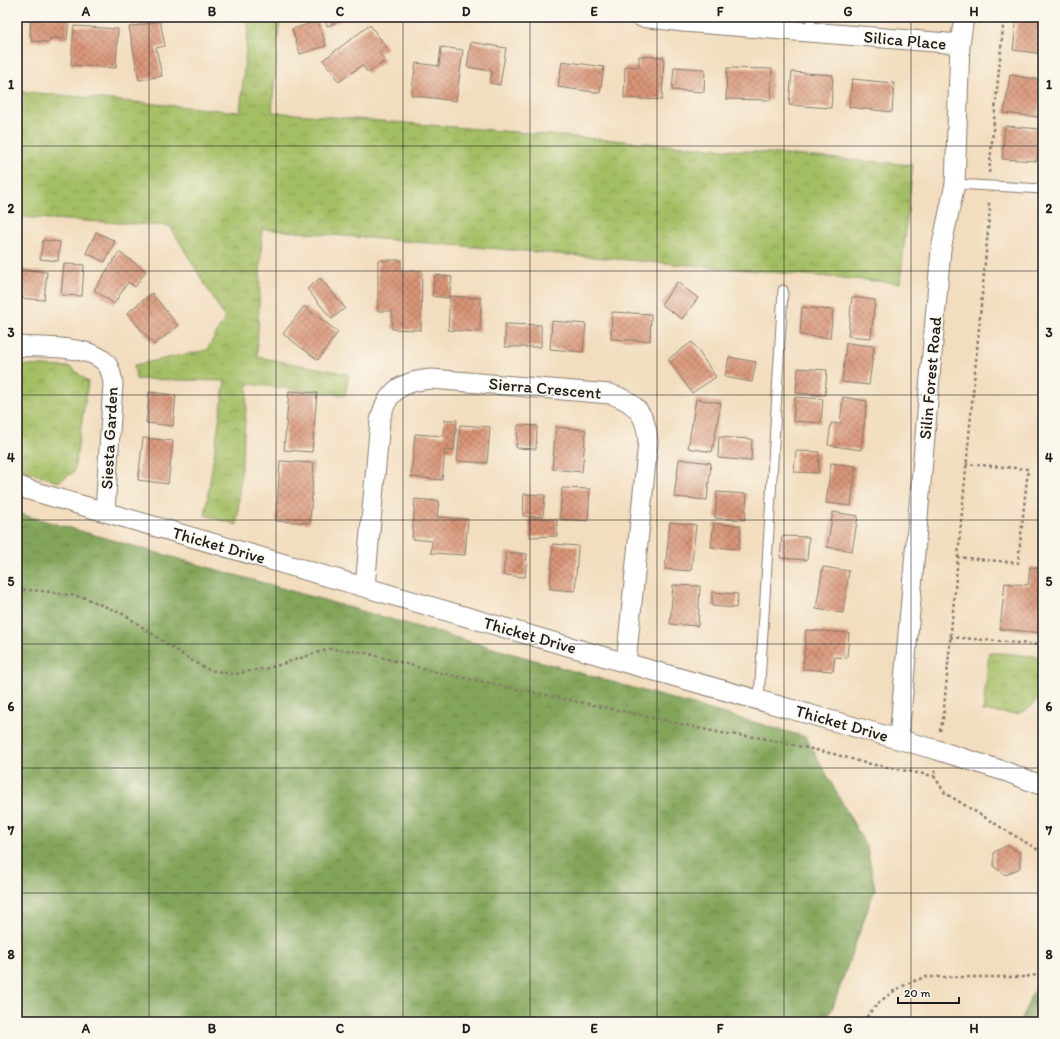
<svg xmlns="http://www.w3.org/2000/svg" width="1060" height="1039" font-family="Itim,sans-serif">
	<style>
		.forest { fill: url(#forest-crowns); stroke: #50603b }
		.park { fill: url(#park-crowns); stroke: #606d40 }
		.building { fill: url(#building-cross-hatch) }
		.lines { fill: none; stroke-linecap: round; stroke-linejoin: round }
		.lane-casing { stroke: #877c6d; stroke-width: 11 }
		.street-casing { stroke: #877c6d; stroke-width: 21 }
		.path { stroke: #877c6d; stroke-width: 2.5; stroke-dasharray: 3 3; stroke-linecap: butt }
		.lane { stroke: #fff; stroke-width: 9 }
		.street { stroke: #fff; stroke-width: 19 }
		.grid { fill: none; stroke: #1c1c1c; stroke-width: 1; stroke-opacity: 0.55 }
		.labels { text-anchor: middle; dominant-baseline: central; stroke-width: 3; stroke-linejoin: round; paint-order: stroke }
		.street-label { font-size: 17px; fill: #1c1c1c; stroke: #fbf7ec }
		.neatline { fill: none; stroke: #1c1c1c; stroke-width: 1.5 }
		.grid-label { font-size: 13px; text-anchor: middle; font-weight: bold; fill: #1c1c1c }
	</style>
	<defs>
		<pattern id="forest-crowns" width="20" height="18" patternUnits="userSpaceOnUse"><rect width="20" height="18" fill="#83a55a"/><path d="M2 6a3 3 0 1 1 6 0M12 15a3 3 0 1 1 6 0" fill="none" stroke="#6a864a"/></pattern>
		<pattern id="park-crowns" width="20" height="18" patternUnits="userSpaceOnUse"><rect width="20" height="18" fill="#a4be64"/><path d="M2 6a3 3 0 1 1 6 0M12 15a3 3 0 1 1 6 0" fill="none" stroke="#859a52"/></pattern>
		<pattern id="building-cross-hatch" width="8" height="8" patternUnits="userSpaceOnUse"><rect width="8" height="8" fill="#d99477"/><path d="M0 0l8 8M0 8l8-8" fill="none" stroke="#af7861"/></pattern>
	</defs>
	<rect width="100%" height="100%" fill="#fbf7ec"/>
	<filter id="ink" filterUnits="userSpaceOnUse"><feTurbulence type="fractalNoise" baseFrequency=".025" numOctaves="2"/><feDisplacementMap in="SourceGraphic" scale="8" xChannelSelector="R" yChannelSelector="G"/><feConvolveMatrix kernelMatrix="1 2 1 2 8 2 1 2 1" color-interpolation-filters="sRGB"/></filter>
	<filter id="wash" filterUnits="userSpaceOnUse"><feTurbulence type="fractalNoise" baseFrequency=".012" numOctaves="4" result="noise"/><feDisplacementMap in="SourceGraphic" scale="16" xChannelSelector="R" yChannelSelector="G"/><feGaussianBlur stdDeviation="0.9" result="paint"/><feColorMatrix in="noise" values="0 0 0 0 0 0 0 0 0 0 0 0 0 0 0 0 0 1.4 0 .05"/><feComposite in="paint" operator="in"/></filter>
	<g filter="url(#wash)">
		<rect width="100%" height="100%" fill="#f2ddbe"/>
		<path class="forest" d="M17,513l789,224 61,111 8,41 -43,120 -8,13h-807z
			M1043,983v39h-22l10,-27z"/>
		<path class="park" d="M249,17h31l-8,95 641,53 -13,118 -638,-54 -5,128 92,17 -4,21 -97,-11 -11,141 -32,-10 20,-134 -89,-2 -2,-14 73,-15 18,-32 -55,-92 -153,-9v-126l223,21z
			M17,365l54,2 17,15 -14,90 -16,10 -41,-14z
			M989,652l54,5v36l-14,16 -12,5 -34,-3z"/>
		<g id="blocks">
			<path class="building" d="M31,17h38l-2,22 -17,-1v4l-19,-1 1,-5h-2z
				M324,17h26l-23,9z
				M1017,17h26v37l-30,-4z
				M160,21l5,25 -9,2 6,28 -23,4 -10,-53z
				M318,21l8,25 -26,8 -8,-25z
				M370,25l17,23 -8,5 6,8 -17,12 -6,-8 -23,17 -16,-22z
				M74,26l44,3 -2,39 -45,-3z
				M471,42l35,6 -6,37 -10,-2 2,-12 -25,-4z
				M441,47l22,3 -7,51 -45,-6 5,-32 23,3z
				M639,56l25,1 -2,43 -38,-2 1,-32 14,1z
				M562,61l42,6 -4,26 -42,-6z
				M674,67l31,2 -1,23 -32,-2z
				M727,68l45,1 -1,31 -45,-1z
				M792,72l41,3 -2,33 -42,-3z
				M1010,75l33,5 -5,37 -34,-4z
				M852,79l42,4 -2,29 -43,-5z
				M1005,126l35,3 -3,32 -35,-2z
				M96,232l19,9 -10,21 -19,-9z
				M43,240l17,2 -2,19 -18,-2z
				M119,252l27,19 -11,16 -7,-5 -14,22 -20,-14z
				M378,260h23v11h21l-1,59 -29,-1v-18h-14z
				M64,264l20,1 -2,31 -21,-1z
				M17,269l30,3 -3,28 -27,-2z
				M435,275l17,2 -3,21 -17,-2z
				M320,278l25,30 -13,11 -25,-30z
				M677,282l21,16 -16,21 -21,-15z
				M152,293l26,33 -24,19 -27,-32z
				M450,296l31,2 -1,34 -32,-2z
				M852,297l23,3 -4,38 -23,-2z
				M304,306l34,26 -20,28 -35,-26z
				M802,307l31,3 -3,28 -30,-3z
				M612,312l39,2 -1,27 -39,-2z
				M552,321l34,3 -3,28 -33,-3z
				M505,324l36,1v22h-36z
				M692,342l24,35 -24,16 -24,-34z
				M846,343l28,3 -5,39 -27,-3z
				M729,357l27,5 -4,20 -27,-5z
				M798,368l29,2 -2,25 -29,-2z
				M289,391l28,2 -5,59 -28,-2z
				M149,392l27,3 -3,31 -27,-3z
				M795,397l28,2 -2,24 -28,-2z
				M843,397l24,4 -6,49 -33,-5 3,-22 9,1z
				M696,399l25,4 -9,49 -24,-4z
				M445,420h12l-3,31 -9,-1 -3,30 -31,-3 4,-43 29,2z
				M460,425l30,2 -3,36 -30,-2z
				M518,425l19,1 -1,23 -20,-1z
				M556,427l30,3 -4,42 -30,-3z
				M719,437l33,2 -1,22 -33,-3z
				M143,438l30,3 -5,43 -30,-4z
				M796,451l23,1 -1,21 -24,-1z
				M679,459l32,4 -4,37 -33,-3z
				M280,461l34,2 -4,60 -34,-2z
				M831,463l25,3 -5,40 -25,-3z
				M562,488l28,1 -2,32 -28,-2z
				M717,492l30,2 -2,26 -30,-2z
				M524,494l21,1 -2,22 -20,-1z
				M415,499l24,2 -2,16 31,2 -3,36 -34,-2 1,-12 -20,-2z
				M833,512l25,4 -6,35 -25,-4z
				M529,518l28,1v17l-27,1z
				M670,522l26,3 -5,46 -26,-2z
				M714,523l27,3 -2,23 -28,-2z
				M782,536l27,1 -2,23 -27,-2z
				M553,544l25,2 -3,45 -25,-2z
				M506,552l21,2 -2,23 -22,-2z
				M823,567l26,4 -6,42 -27,-4z
				M1030,567l13,1v65l-43,-4 5,-46 23,2z
				M673,585l27,1 -2,40 -28,-2z
				M712,592l26,2 -2,14 -24,-2z
				M806,630l43,3 -2,25 -12,-1 -2,14 -30,-2z
				M1008,845l12,8v15l-14,7 -12,-8v-15z"/>
		</g>
	</g>
	<g filter="url(#ink)">
		<use href="#blocks" fill-opacity="0" stroke="#877c6d" stroke-width="1"/>
		<g class="lines">
			<g class="lane-casing">
				<path id="lane" d="M810,32l1,-15
					M955,184l88,5
					M759,700l24,-410"/>
			</g>
			<g class="street-casing">
				<path id="street" d="M641,17l42,5 277,22
					M17,346c23,2 70,-1 87,15 6,5 8,15 9,23l-8,128
					M17,485l12,5 597,173 311,87 70,22 36,14
					M365,587l15,-166c6,-30 22,-40 52,-42l178,15c25,7 37,21 38,48l-22,221
					M899,739l42,-490 14,-65 5,-140 4,-27"/>
			</g>
			<path class="path" d="M989,173l15,-156
				M957,557l61,6 10,-94 -62,-5
				M17,589l26,2 40,6 42,18 64,44 20,11 24,4 36,-6 60,-19 33,3 74,20 200,42 85,19 41,5 72,16 31,9 69,13
				M950,637l93,8
				M940,731l3,-12 47,-511 -2,-7
				M935,770l-1,6 11,17 98,60
				M863,1022c16,-24 36,-37 63,-45h98l19,-3"/>
			<use href="#lane" class="lane"/>
			<use href="#street" class="street"/>
		</g>
	</g>
	<path class="grid" d="M149,17v1005M276,17v1005M403,17v1005M530,17v1005M657,17v1005M784,17v1005M911,17v1005M17,146h1026M17,271h1026M17,395h1026M17,520h1026M17,644h1026M17,768h1026M17,893h1026"/>
	<g class="labels">
		<g class="street-label">
			<text transform="translate(905 40) rotate(5)">Silica Place</text>
			<text transform="translate(930 378) rotate(-85)">Silin Forest Road</text>
			<text transform="translate(545 388) rotate(5)">Sierra Crescent</text>
			<text transform="translate(109 438) rotate(-87)">Siesta Garden</text>
			<text transform="translate(219 545) rotate(16)">Thicket Drive</text>
			<text transform="translate(530 635) rotate(16)">Thicket Drive</text>
			<text transform="translate(842 723) rotate(16)">Thicket Drive</text>
		</g>
	</g>
	<rect width="1060" height="1039" fill="none" stroke="#fbf7ec" stroke-width="44"/>
	<path d="M898 997v6h61v-6" fill="none" stroke="#1c1c1c" stroke-width="2"/>
	<text x="904" y="997" font-size="12" fill="#1c1c1c" stroke="#fbf7ec" stroke-width="3" paint-order="stroke">20 m</text>
	<rect x="22" y="22" width="1016" height="995" class="neatline"/>
	<g class="grid-label">
		<text x="86" y="16">A</text>
		<text x="212" y="16">B</text>
		<text x="340" y="16">C</text>
		<text x="466" y="16">D</text>
		<text x="594" y="16">E</text>
		<text x="720" y="16">F</text>
		<text x="848" y="16">G</text>
		<text x="974" y="16">H</text>
		<text x="11" y="89">1</text>
		<text x="1049" y="89">1</text>
		<text x="11" y="213">2</text>
		<text x="1049" y="213">2</text>
		<text x="11" y="337">3</text>
		<text x="1049" y="337">3</text>
		<text x="11" y="462">4</text>
		<text x="1049" y="462">4</text>
		<text x="11" y="586">5</text>
		<text x="1049" y="586">5</text>
		<text x="11" y="711">6</text>
		<text x="1049" y="711">6</text>
		<text x="11" y="835">7</text>
		<text x="1049" y="835">7</text>
		<text x="11" y="959">8</text>
		<text x="1049" y="959">8</text>
		<text x="86" y="1033">A</text>
		<text x="212" y="1033">B</text>
		<text x="340" y="1033">C</text>
		<text x="466" y="1033">D</text>
		<text x="594" y="1033">E</text>
		<text x="720" y="1033">F</text>
		<text x="848" y="1033">G</text>
		<text x="974" y="1033">H</text>
	</g>
</svg>
